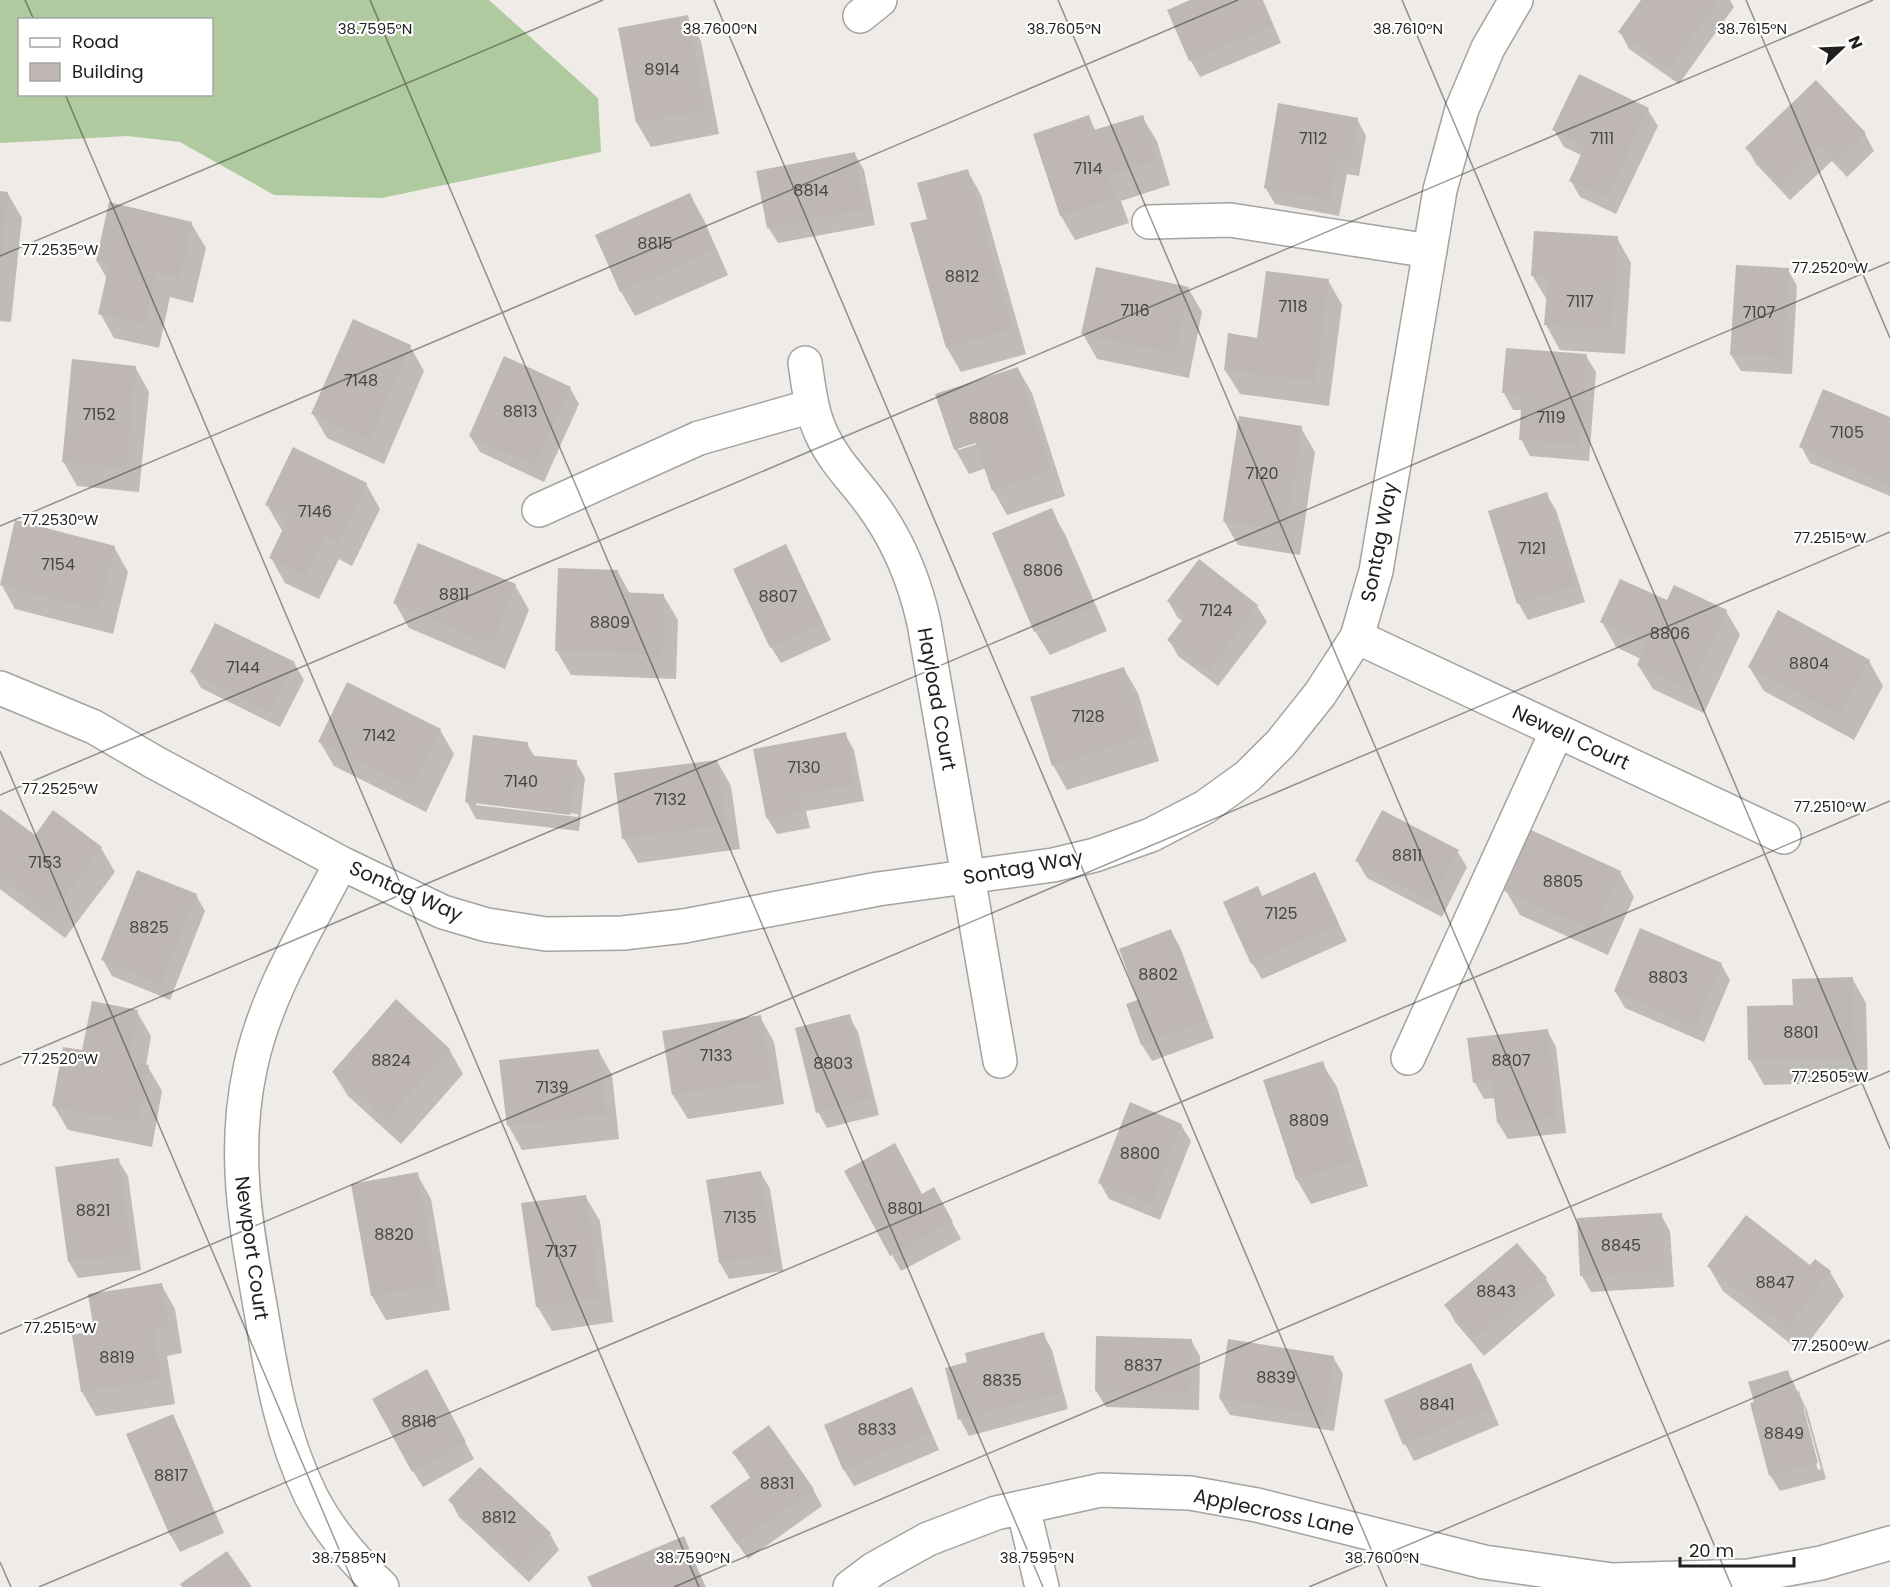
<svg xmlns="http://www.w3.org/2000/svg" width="1890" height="1587" font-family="Poppins,sans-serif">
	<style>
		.forest { fill: #aeca9e; fill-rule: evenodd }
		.shadow { fill: #0003; fill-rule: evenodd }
		.building { fill: #bfb7b3 }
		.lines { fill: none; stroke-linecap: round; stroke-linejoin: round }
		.minor-casing { stroke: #a3a3a3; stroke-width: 36 }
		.minor { stroke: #fff; stroke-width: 33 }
		.ticks { fill: none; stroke: #1f1f1f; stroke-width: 1.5; stroke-opacity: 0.45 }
		.labels { text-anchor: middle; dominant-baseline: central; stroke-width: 4.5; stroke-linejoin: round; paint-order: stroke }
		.number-label { font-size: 16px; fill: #474544 }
		.street-label { font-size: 20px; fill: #1f1f1f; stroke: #fff }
		.ticks-label { font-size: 15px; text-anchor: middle; fill: #1f1f1f; stroke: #fff; stroke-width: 4.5; stroke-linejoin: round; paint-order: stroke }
	</style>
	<rect width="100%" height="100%" fill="#efebe6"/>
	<path class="forest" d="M0,0h489l109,98 3,54 -219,46 -108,-3 -94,-53 -52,-6 -128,7zM20,20h192v74h-192z"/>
	<path class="shadow" d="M1194,0h69l18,43 -81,34 -9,-16 -22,-51z
		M1643,0h87l4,7 -55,77 -50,-35 -9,-17z
		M687,17l14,24 18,93 -68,13 -14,-24z
		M1816,82l49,52 9,17 -27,26 -15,-16 -42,39 -34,-36 -9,-16z
		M1648,110l10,16 -42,88 -36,-17 -9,-16 12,-25 -19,-9 -10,-17z
		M1088,117l8,14 46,-14 15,24 13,44 -49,16 8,22 -54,17 -14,-24 -26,-81z
		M1357,119l9,17 -7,40 -12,-2 -8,42 -64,-12 -10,-17z
		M854,153l10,17 11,55 -97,18 -10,-16z
		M967,170l14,25 45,159 -65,18 -14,-24 -35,-123 17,-5z
		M0,193l8,1 14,24 -11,104 -11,-1z
		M690,195l14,25 24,55 -93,41 -14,-24z
		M191,223l15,25 -13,55 -23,-6 -11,51 -45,-10 -14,-25 7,-34 -10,-18z
		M1617,238l14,25 -6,91 -65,-4 -14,-25 1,-25 -15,-25z
		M1788,270l9,16 -5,88 -51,-3 -10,-16z
		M1328,280l14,25 -13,101 -89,-12 -15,-24z
		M1188,288l14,24 -13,66 -92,-19 -14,-25z
		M410,346l14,25 -40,93 -57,-26 -14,-24z
		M1586,356l10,16 -7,89 -59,-5 -9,-17 2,-29h-10l-9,-17z
		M135,367l14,25 -10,100 -62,-6 -14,-25z
		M1018,369l14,24 33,103 -58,19 -14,-25 -7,-22 -17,6 -14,-25zM983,439l1,3 -26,8v-3z
		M570,388l9,16 -35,78 -64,-30 -10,-16z
		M1890,419v77l-80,-33 -9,-17z
		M1301,428l14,24 -15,103 -62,-10 -14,-24z
		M366,484l14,25 -28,57 -13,-7 -20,40 -34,-16 -14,-25 13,-27 -3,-2 -14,-24z
		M1546,494l10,16 29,92 -57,18 -9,-16 -29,-92z
		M1051,510l14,24 42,97 -57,24 -15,-24z
		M786,546l45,94 -50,23 -10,-16z
		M114,547l14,25 -15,62 -98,-25 -14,-25z
		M618,572l12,22 33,1 15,25 -2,59 -105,-4 -15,-25z
		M515,585l14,25 -24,59 -96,-41 -14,-25z
		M1168,601l89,5 10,16 -49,64 -40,-30 -9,-16 14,-19 -5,-3z
		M1726,611l14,24 -36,78 -51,-24 -15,-24 3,-6 -25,-12 -14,-25z
		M1779,613l90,48 14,25 -29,54 -90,-49 -15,-24z
		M294,663l10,17 -24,47 -79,-39 -9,-16z
		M1124,669l14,24 21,68 -92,29 -14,-25z
		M440,730l14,24 -28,58 -92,-46 -14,-24z
		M845,734l9,16 10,51 -58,10 4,17 -33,6 -10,-16z
		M527,744l8,13 41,5 9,16 -6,53 -103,-12 -9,-17zM476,802l102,12v3l-102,-12z
		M717,761l14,25 9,63 -102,14 -14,-24z
		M0,813l35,24 66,11 14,24 -50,66 -65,-49z
		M1457,851l10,16 -25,50 -75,-39 -10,-17z
		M1620,872l14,25 -26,58 -88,-40 -14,-24z
		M1315,874l32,67 -85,38 -10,-16 11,-65z
		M196,895l9,16 -35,89 -58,-24 -9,-16z
		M1171,931l9,16 34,91 -62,23 -10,-16 -14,-40 11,-4z
		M1721,964l9,16 -26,62 -79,-34 -10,-17z
		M1852,978l14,25 2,79 -104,3 -14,-25 45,-54z
		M137,1012l14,24 -5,30 2,1 14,24 -10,56 -84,-17 -14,-24 29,-54z
		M849,1016l9,16 21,83 -52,13 -9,-16z
		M760,1017l14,25 10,62 -96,15 -15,-24z
		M1547,1030l9,17 10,86 -58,6 -10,-16 -2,-25 -12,1 -9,-16 -6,-44z
		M449,1049l14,25 -62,70 -53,-48 -15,-24z
		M598,1050l14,25 7,64 -97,11 -14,-25z
		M1322,1063l15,24 31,99 -57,18 -14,-24z
		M1181,1125l10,16 -31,79 -51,-21 -9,-16z
		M118,1160l10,16 13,94 -63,8 -9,-16z
		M761,1173l9,16 13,82 -54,8 -9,-16 -13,-82z
		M417,1174l14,25 19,111 -64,10 -14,-24 -19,-111z
		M922,1195l21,10 18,34 -60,32 -9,-16z
		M585,1196l15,25 13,101 -61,9 -15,-25z
		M1661,1215l9,16 4,56 -83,5 -9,-16z
		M1709,1267h102l19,5 14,24 -43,56 -78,-61z
		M1546,1279l9,16 -71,61 -29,-34 -9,-17z
		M161,1284l14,25 7,44 -15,3 8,48 -79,12 -14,-24 -9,-56 23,-3z
		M1043,1334l9,16 16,59 -99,27 -9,-17 9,-56z
		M1191,1340l9,16 -1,54 -93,-3 -10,-16z
		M1333,1357l10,17 -9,57 -104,-16 -10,-16z
		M1471,1365l9,16 19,44 -85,36 -9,-17 -19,-43z
		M1788,1372l19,38 19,69 -46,12 -10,-16zM1800,1403l4,4 17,62 -3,1z
		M436,1387l38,72 -51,28 -10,-16z
		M911,1389l9,17 19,44 -85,36 -10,-16 -18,-44z
		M172,1416l9,16 43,101 -44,19 -9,-16 -43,-102z
		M734,1452l79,37 9,17 -74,53 -36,-52 39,-28z
		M450,1500l100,34 9,16 -30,32 -70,-65z
		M683,1538l23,49h-113z"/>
	<path class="building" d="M1190,0h72l11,26 -84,35 -22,-51z
		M1641,0h78l-50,69 -51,-37z
		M688,15l18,95 -70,13 -18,-95z
		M1579,74l70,34 -43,90 -37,-17 16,-35 -33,-16z
		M1816,80l50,53 -29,28 -15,-16 -42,40 -35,-37z
		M1278,103l80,15 -8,42 -12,-2 -8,42 -66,-12z
		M1089,115l5,15 49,-15 14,45 -49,16 8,22 -56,18 -27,-82z
		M855,152l11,57 -99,19 -11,-57z
		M968,169l45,160 -67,19 -36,-125 17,-4 -10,-36z
		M0,191l8,1 -6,65h-2z
		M690,193l25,57 -95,42 -25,-57z
		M109,202l83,20 -12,57 -24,-6 -11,51 -47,-10 11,-49 -13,-4z
		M1534,231l84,5 -6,94 -68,-5 4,-48 -17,-1z
		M1736,265l53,3 -6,90 -53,-3z
		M1096,267l93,20 -14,67 -94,-20z
		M1266,271l63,8 -14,103 -91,-12 4,-37 29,5z
		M353,319l58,26 -41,95 -59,-26z
		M1506,348l81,6 -7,91 -61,-5 3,-45 -20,-2z
		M504,356l67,31 -36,79 -66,-30z
		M72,359l64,7 -10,102 -64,-6z
		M1018,367l34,104 -60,20 -16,-48 -22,7 -19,-56z
		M1823,389l67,28v68l-91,-38z
		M1239,416l63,10 -16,105 -63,-10z
		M293,447l74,36 -29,59 -13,-7 -20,41 -36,-18 20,-42 -24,-11z
		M1547,492l29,94 -59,18 -29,-93z
		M1052,508l42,98 -60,26 -42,-99z
		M15,520l100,26 -16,64 -99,-25z
		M418,543l98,41 -25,61 -98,-42z
		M786,544l37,79 -53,25 -37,-79z
		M1199,559l59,46 -50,66 -41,-31 19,-25 -19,-14z
		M558,568l60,2v22l46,2 -2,61 -107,-4z
		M1620,579l47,21 7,-15 53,25 -37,79 -53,-24 9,-21 -46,-22z
		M1778,610l92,50 -30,56 -92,-49z
		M215,623l80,39 -24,50 -81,-40z
		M1124,667l22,69 -94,30 -22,-69z
		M347,682l94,47 -30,59 -93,-46z
		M846,732l9,52 -57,11 4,17 -36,6 -13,-69z
		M473,735l55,7 -1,13 50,5 -7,55 -105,-13z
		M717,760l9,65 -104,14 -8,-66z
		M0,809l35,26 18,-25 49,37 -51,68 -51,-39z
		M1382,810l77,40 -27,51 -77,-40z
		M1531,830l90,41 -27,60 -90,-40z
		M137,870l60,24 -36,90 -60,-24z
		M1315,872l24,52 -88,40 -28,-62 35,-16 4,10z
		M1640,928l82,35 -27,64 -81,-36z
		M1171,929l35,92 -65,24 -15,-41 12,-4 -19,-51z
		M1853,977l2,81 -107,2 -1,-54 46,-1 -1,-26z
		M396,999l54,50 -64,72 -54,-49z
		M92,1001l46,9 -9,51 20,4 -11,58 -86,-17 11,-59 19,3z
		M850,1014l21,85 -55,14 -21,-85z
		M761,1015l10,65 -99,15 -10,-64z
		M1548,1029l9,88 -60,6 -5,-42 -19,2 -6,-45z
		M599,1049l7,66 -99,11 -8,-66z
		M1323,1061l32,100 -59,19 -33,-100z
		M1130,1102l52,22 -31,80 -53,-21z
		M895,1143l27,51 12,-7 19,35 -63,34 -46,-85z
		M119,1158l13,96 -64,8 -13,-95z
		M761,1171l13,84 -55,8 -13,-83z
		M418,1172l19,113 -66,11 -20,-112z
		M586,1195l14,103 -64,9 -15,-104z
		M1662,1213l3,58 -85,5 -3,-58z
		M1746,1215l64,50 5,-6 16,12 -44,57 -80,-62z
		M1517,1243l30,35 -73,62 -30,-35z
		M162,1283l7,45 -15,3 8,48 -81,13 -9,-57 22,-4 -6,-37z
		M1044,1332l16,61 -102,27 -13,-52 22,-6 -2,-9z
		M1096,1336l96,3 -2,55 -95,-3z
		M1228,1339l106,17 -9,60 -106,-17z
		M1471,1363l19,45 -87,37 -19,-45z
		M427,1369l39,73 -54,30 -40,-73z
		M1788,1370l6,23 5,-2 19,72 -49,13 -19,-73 4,-1 -6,-20z
		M912,1387l19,46 -88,37 -19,-45z
		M173,1414l43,103 -46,19 -44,-102z
		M769,1425l45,64 -77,55 -27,-38 41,-29 -19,-25z
		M480,1467l71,66 -32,34 -71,-67z
		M684,1536l21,51h-113l-5,-10z
		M227,1551l25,36h-70l-2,-3z"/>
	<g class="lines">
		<g class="minor-casing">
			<path id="minor" d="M860,16l20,-16
				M1149,222l81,-2 200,31
				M805,363c4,25 6,49 17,72 12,26 31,44 48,67 28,37 44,76 54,121l76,438
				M539,510l160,-72 113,-32
				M1357,637l427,200
				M0,688l94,39 60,35 187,101 102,49 44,13 59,9 77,-1 61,-7 194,-37 175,-24 42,-10 56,-20 54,-28 43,-31 33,-33 39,-49 37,-57 19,-66 64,-381 22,-81 26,-61 28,-48
				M341,863c-34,66 -76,132 -91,206 -18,85 -4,158 11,242 11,66 20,123 49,183 17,35 44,66 72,93
				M1408,1058l149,-327
				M1023,1507l19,80
				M850,1587l24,-18 54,-30 68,-26 105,-23 89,3 67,12 227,57 128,18 137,-4 72,-13 69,-20"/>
		</g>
		<use href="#minor" class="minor"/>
	</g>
	<path class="ticks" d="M25,0l9,20M370,0l673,1587M714,0l673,1587M1058,0l674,1587M1402,0l488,1149M1746,0l144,338M65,94l634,1493M0,256l603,-256M0,526l1238,-526M0,751l355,836M0,795l1873,-795M0,1065l1890,-803M0,1334l1890,-802M0,1562l11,25M39,1587l1851,-786M674,1587l1216,-516M1309,1587l581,-247"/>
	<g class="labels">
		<g class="number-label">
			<text x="662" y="69">8914</text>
			<text x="1313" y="138">7112</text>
			<text x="1602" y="138">7111</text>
			<text x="1088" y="168">7114</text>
			<text x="811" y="190">8814</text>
			<text x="655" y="243">8815</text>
			<text x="962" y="276">8812</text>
			<text x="1580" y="301">7117</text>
			<text x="1293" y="306">7118</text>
			<text x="1135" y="310">7116</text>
			<text x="1759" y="312">7107</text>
			<text x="361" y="380">7148</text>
			<text x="520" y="411">8813</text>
			<text x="99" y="414">7152</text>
			<text x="1551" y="417">7119</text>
			<text x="989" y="418">8808</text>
			<text x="1847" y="432">7105</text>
			<text x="1262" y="473">7120</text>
			<text x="315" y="511">7146</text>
			<text x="1532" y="548">7121</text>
			<text x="58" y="564">7154</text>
			<text x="1043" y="570">8806</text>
			<text x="454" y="594">8811</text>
			<text x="778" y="596">8807</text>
			<text x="1216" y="610">7124</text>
			<text x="610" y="622">8809</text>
			<text x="1670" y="633">8806</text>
			<text x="1809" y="663">8804</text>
			<text x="243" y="667">7144</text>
			<text x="1088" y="716">7128</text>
			<text x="379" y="735">7142</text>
			<text x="804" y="767">7130</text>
			<text x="521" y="781">7140</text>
			<text x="670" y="799">7132</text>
			<text x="1407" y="855">8811</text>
			<text x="45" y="862">7153</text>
			<text x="1563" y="881">8805</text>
			<text x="1281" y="913">7125</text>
			<text x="149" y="927">8825</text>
			<text x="1158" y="974">8802</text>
			<text x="1668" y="977">8803</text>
			<text x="1801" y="1032">8801</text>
			<text x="716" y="1055">7133</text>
			<text x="391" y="1060">8824</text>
			<text x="1511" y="1060">8807</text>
			<text x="833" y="1063">8803</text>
			<text x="552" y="1087">7139</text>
			<text x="1309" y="1120">8809</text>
			<text x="1140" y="1153">8800</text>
			<text x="905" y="1208">8801</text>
			<text x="93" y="1210">8821</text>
			<text x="740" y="1217">7135</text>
			<text x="394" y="1234">8820</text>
			<text x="1621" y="1245">8845</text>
			<text x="561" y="1251">7137</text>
			<text x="1775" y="1282">8847</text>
			<text x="1496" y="1291">8843</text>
			<text x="117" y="1357">8819</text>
			<text x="1143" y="1365">8837</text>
			<text x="1276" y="1377">8839</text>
			<text x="1002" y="1380">8835</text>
			<text x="1437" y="1404">8841</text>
			<text x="419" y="1421">8816</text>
			<text x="877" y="1429">8833</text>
			<text x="1784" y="1433">8849</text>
			<text x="171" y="1475">8817</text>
			<text x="777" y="1483">8831</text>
			<text x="499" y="1517">8812</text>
		</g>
		<g class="street-label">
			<text transform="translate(1379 542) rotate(-79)">Sontag Way</text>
			<text transform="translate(937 699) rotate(80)">Hayload Court</text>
			<text transform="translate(1571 737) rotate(25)">Newell Court</text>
			<text transform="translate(1023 867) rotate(-10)">Sontag Way</text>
			<text transform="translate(406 891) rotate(24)">Sontag Way</text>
			<text transform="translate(252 1248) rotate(82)">Newport Court</text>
			<text transform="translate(1274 1512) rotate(12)">Applecross Lane</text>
		</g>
	</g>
	<g class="ticks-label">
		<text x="375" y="34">38.7595°N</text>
		<text x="720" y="34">38.7600°N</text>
		<text x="1064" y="34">38.7605°N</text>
		<text x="1408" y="34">38.7610°N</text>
		<text x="1752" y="34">38.7615°N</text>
		<text x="60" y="255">77.2535°W</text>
		<text x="1830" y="273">77.2520°W</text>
		<text x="60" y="525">77.2530°W</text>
		<text x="1830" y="543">77.2515°W</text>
		<text x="60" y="794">77.2525°W</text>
		<text x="1830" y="812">77.2510°W</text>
		<text x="60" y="1064">77.2520°W</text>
		<text x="1830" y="1082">77.2505°W</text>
		<text x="60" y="1333">77.2515°W</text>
		<text x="1830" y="1351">77.2500°W</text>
		<text x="349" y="1563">38.7585°N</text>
		<text x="693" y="1563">38.7590°N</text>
		<text x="1037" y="1563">38.7595°N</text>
		<text x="1382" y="1563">38.7600°N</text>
	</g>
	<rect x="18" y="18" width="195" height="78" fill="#ffffff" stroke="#a5a5a5" stroke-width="1.5"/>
	<rect x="30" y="38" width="30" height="9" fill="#ffffff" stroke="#a5a5a5" stroke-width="1.5"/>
	<text x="72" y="48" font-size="18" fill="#1f1f1f">Road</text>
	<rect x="30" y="63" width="30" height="18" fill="#bfb7b3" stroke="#a5a5a5" stroke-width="1.5"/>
	<text x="72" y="78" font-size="18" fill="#1f1f1f">Building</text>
	<g transform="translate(1842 48) rotate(67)" stroke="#ffffff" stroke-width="4.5" paint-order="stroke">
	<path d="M0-4.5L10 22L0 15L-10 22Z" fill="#1f1f1f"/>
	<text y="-9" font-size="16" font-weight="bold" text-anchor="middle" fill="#1f1f1f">N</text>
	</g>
	<path d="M1680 1557v9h114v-9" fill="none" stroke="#1f1f1f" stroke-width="3"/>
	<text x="1689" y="1557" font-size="18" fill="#1f1f1f" stroke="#ffffff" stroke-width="4.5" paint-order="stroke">20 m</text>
</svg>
